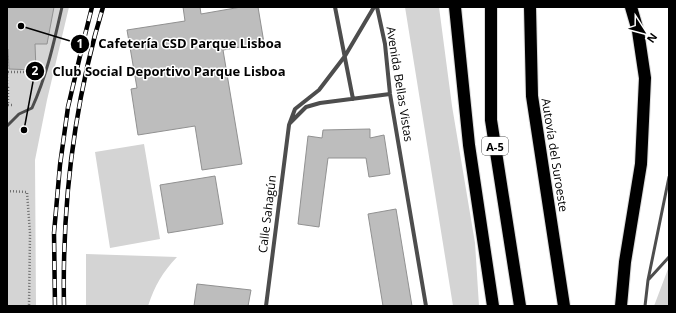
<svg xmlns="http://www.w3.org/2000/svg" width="676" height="313" font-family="'Open Sans',sans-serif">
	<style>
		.green { fill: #d4d4d4 }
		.building { fill: #bdbdbd; stroke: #919191 }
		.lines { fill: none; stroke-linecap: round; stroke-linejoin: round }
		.motorway-casing { stroke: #dbdbdb; stroke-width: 14 }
		.path { stroke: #6f6f6f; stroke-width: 2.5; stroke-dasharray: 1 2; stroke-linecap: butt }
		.service { stroke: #4d4d4d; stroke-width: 3 }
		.minor { stroke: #4d4d4d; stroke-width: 4 }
		.motorway { stroke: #000; stroke-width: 12 }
		.rail-casing { stroke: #000; stroke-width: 4.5 }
		.rail { stroke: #fff; stroke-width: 3; stroke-dasharray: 9; stroke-linecap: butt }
		.labels { text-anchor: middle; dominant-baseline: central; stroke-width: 3; stroke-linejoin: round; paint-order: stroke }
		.shield { fill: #fff; stroke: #4c4c4c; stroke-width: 1 }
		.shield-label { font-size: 11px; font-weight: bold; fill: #000 }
		.street-label { font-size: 12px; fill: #000; stroke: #fff }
		.leader { fill: none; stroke: #000; stroke-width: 1.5 }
		.callout-dot { fill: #000; stroke: #fff; stroke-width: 1.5 }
		.mark-label { font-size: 12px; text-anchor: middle; font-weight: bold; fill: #fff }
		.callout-label { font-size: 13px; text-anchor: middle; font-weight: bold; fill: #000; stroke: #fff; stroke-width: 3; stroke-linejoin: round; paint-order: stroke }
	</style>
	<rect width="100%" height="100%" fill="#fff"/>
	<path class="green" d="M7,7h62l-22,93 -12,60 1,146h-29z
		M405,7h34l13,99 23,137 4,63h-26z
		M144,144l16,95 -50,9 -15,-96z
		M86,254l91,3c-15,16 -22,28 -29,49h-62z
		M668,269h1v37h-15z"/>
	<path class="building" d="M7,7h47l-7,37h-12l1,26 -27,-1 -1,-20h-1z
		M183,7h17l1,7 40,-7h17l6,36 -41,7 19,114 -40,6 -7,-44 -57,9 -7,-46 6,-1 -10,-58 58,-9z
		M370,129v9l14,-3 6,39 -21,3 -3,-19h-38l-9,69 -21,-3 10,-88 14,2 1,-8z
		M215,176l8,48 -55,9 -8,-48z
		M396,209l16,97h-29l-15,-92z
		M197,284l54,6 -3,16h-54z"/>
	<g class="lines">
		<g class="motorway-casing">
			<path id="motorway" d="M455,7l14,138 24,161
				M491,7v113l29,186
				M530,7l2,89 32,210
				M621,306l4,-44 16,-98 4,-86 -7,-47 -7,-24"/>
		</g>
		<path class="path" d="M7,56v31
			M8,72h28
			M8,87v18h6
			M7,191l20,1 3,41 -1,73"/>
		<path class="service" d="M7,126l12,-12 13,-6c15,-33 22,-66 30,-101
			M649,279l20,-22
			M645,306l3,-26 21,-103"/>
		<path class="minor" d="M335,7l18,92
			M377,7l8,37 5,50 36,212
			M290,123l16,-16 14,-4 70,-9
			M266,306l23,-181 6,-16 24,-19 26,-34 29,-49"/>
		<use href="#motorway" class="motorway"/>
		<g class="rail-casing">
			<path id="rail" d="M55,306l-1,-73 6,-68 8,-58 16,-68 8,-32
				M64,306c-2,-101 10,-203 39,-299"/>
		</g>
		<use href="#rail" class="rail"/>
	</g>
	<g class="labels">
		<rect class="shield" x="482" y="137" width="26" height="18" rx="3"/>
		<g class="shield-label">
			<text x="495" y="146">A-5</text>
		</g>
		<g class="street-label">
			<text transform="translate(400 84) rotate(81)">Avenida Bellas Vistas</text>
			<text transform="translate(555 155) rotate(81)">Autovía del Suroeste</text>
			<text transform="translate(267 214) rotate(-83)">Calle Sahagún</text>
		</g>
	</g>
	<path class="leader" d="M21 26L80 44M24 130L35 71"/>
	<g class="callout-dot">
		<circle cx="21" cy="26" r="4"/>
		<circle cx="24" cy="130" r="4"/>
		<circle cx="80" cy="44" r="10"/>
		<circle cx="35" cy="71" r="10"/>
	</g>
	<g class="mark-label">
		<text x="80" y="48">1</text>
		<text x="35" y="75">2</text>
	</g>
	<g class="callout-label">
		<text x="190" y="48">Cafetería CSD Parque Lisboa</text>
		<text x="169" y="76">Club Social Deportivo Parque Lisboa</text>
	</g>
	<rect width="676" height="313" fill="none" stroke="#000000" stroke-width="16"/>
	<g transform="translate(644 32) rotate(126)" stroke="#ffffff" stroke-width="3" paint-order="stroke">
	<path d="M0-3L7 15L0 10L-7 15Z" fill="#000000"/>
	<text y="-6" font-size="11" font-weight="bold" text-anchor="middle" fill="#000000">N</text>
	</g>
</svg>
